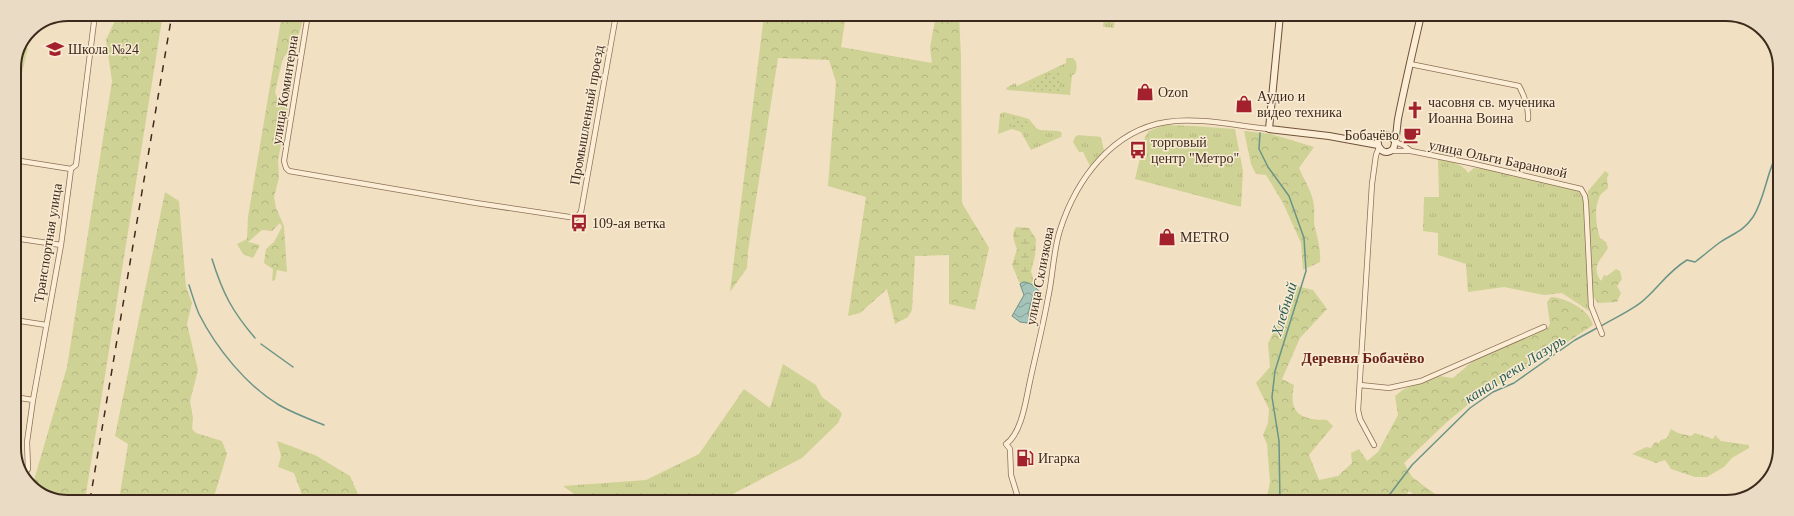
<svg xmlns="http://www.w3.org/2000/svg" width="1794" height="516" font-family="Georgia,serif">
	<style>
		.grass { fill: url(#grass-tufts) }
		.forest { fill: url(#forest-crowns) }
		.wetland { fill: url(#wetland-marsh) }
		.park { fill: url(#park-dots) }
		.pitch { fill: #cfd295 }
		.water { fill: url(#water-waves); stroke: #6a9487 }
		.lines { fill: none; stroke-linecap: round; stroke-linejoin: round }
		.stream { stroke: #6a9487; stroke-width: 1.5 }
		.street-casing { stroke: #8e7057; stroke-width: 6 }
		.secondary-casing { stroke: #70513a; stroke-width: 8 }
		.street { stroke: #fceed6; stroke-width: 4.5 }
		.secondary { stroke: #fceed6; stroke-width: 6 }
		.rail { stroke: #3d2a1d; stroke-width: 1.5; stroke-dasharray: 7 7; stroke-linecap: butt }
		.labels { text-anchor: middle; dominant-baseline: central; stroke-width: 3; stroke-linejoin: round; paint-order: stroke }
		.poi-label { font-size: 14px; fill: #3d2a1d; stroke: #f9ebd3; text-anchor: start }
		.street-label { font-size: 14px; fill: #3d2a1d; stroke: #f9ebd3 }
		.water-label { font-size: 15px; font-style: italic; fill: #2b5e57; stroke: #f9ebd3 }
		.neighbourhood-label { font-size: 15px; font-weight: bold; fill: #6d2418; stroke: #f9ebd3 }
		.rim { fill: none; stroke: #3d2a1d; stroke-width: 2 }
	</style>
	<defs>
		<pattern id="grass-tufts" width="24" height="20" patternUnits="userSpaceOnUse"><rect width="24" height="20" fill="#cfd295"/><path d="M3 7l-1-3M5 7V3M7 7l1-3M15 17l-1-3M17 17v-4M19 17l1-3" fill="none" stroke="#b3b480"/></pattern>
		<pattern id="forest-crowns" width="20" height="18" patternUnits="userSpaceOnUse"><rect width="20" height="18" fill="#cfd295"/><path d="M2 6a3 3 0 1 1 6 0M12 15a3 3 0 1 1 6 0" fill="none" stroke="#b3b480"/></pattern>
		<pattern id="wetland-marsh" width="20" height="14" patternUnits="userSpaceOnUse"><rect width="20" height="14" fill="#cfd295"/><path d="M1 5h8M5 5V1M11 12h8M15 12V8" fill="none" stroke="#b3b480"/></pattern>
		<pattern id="park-dots" width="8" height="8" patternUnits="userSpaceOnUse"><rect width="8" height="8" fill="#cfd295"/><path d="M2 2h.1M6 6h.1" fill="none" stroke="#b3b480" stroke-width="1.8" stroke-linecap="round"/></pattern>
		<pattern id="water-waves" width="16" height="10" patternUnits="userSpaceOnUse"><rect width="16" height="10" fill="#a5c4b9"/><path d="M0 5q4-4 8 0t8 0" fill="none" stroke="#889f96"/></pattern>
	</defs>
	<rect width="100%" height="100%" fill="#f2e0c2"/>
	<path class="grass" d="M1104,15h11l-1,13 -11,-1z
		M1067,58h6c5,4 4,11 2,16l-3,1 -2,20 -63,-5 -1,-2 9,-5 2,3 49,-23v-4z
		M1004,112l25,7 7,9 4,2 19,1 3,2 -1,4 -30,13 -10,-18 -9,-3 -14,5 2,-20z
		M1164,125l29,1 42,3 8,42 -2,36 -106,-28 10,-42 4,-6z
		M1078,135l23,2 3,14 -14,15 -7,-14h-4l-6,-10 2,-5z
		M1438,159c10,2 25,4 30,14l6,-5 17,1 75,18 12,4 6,9 5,111 -27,-18 -18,2 -40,-8 -36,5 -2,-28 -28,-9v-22l-15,-2 1,-34h15z
		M783,364l33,21 6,12 17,13 3,4 -4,9 -36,35 -71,37v6h-147l-21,-15 83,-6 53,-26 45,-65 26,19z"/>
	<path class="forest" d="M118,14h45l-78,486h-30l-19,-11 -2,-9 33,-113 45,-286 -6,-41z
		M282,14l22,1 -7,27 -14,16 -8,34 3,8 9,6 1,3 -10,51 1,18 -5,19 2,11 8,18 3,46 -10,-2 -2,10 -3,1 1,-12 -9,-6 2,-14 8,-7 8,-15 -2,-4 -8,8 -10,-1 -14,12 12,3 -7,13 -10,-4 -6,-10 10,-5 1,-22z
		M764,15h82l-5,32 91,16 -2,-15 6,-33h23l2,41 1,147 27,45 -14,62 -26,-6v-49l-34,1 -3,54 -4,7 -13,7 -8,-35 -27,24 -12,3 18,-119 -38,-11 8,-104 -7,-22 -51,-2 -30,193 -1,17 -17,24z
		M1244,131l27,3 43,13 -15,21c5,12 14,25 15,38 1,8 -1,15 1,22 3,12 6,22 5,34l-17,8 -2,-27 -18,-40 -17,-28 -10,-1 -5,-10z
		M1605,171l4,3 -2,4 1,10c-3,3 -8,6 -9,10 -5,12 -3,28 1,40l6,4 2,6c-8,13 -17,19 -7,33l3,-6 3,1 9,-7 4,2 2,8 -5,7 4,7 -4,9 -19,1 -5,-7 -5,-105z
		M165,192l14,9 7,86 6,16 -5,21 11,46 -8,31 3,17 -1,11 4,4 26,8 5,13 -14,46h-94l9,-56 -13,-8z
		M1297,286l16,4 14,19 -27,29 -18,41 12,6c-6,29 7,35 33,35l6,6 -24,29 10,25 19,-4 14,-13 -1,-10 8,-4 8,12 11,-9 20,-37 -3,-19 9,-7 35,-13 14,2 20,-17 75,-34 2,-3 -3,-22 4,-5c15,1 38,12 42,28l-80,53 -27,12 -38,31 -44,42 8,14 34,25h-24l-13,-11 -8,11h-135l4,-20 -3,-38 -4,-9 5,-12 1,-14 -13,-26 14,-16 -2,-24z
		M1671,429l7,4 13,3 4,-3 18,6 2,-4 6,6 28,4v3l-17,10 -8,9 -17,10h-12l-24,-8 -6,-9 -9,3 -24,-9 14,-7 5,1 4,-6 4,1 2,-3 6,-2z
		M277,441l38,14 35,21 11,25 -57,-1 -10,-27 -16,-6 3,-11z"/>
	<path class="wetland" d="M1016,227l13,1 7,11 -1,17 -4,15 4,15 -9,-4 -6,2 -8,-19 5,-16c-3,-8 -6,-14 -1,-22z"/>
	<path class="park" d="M1058,71h2l-1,20 -29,-1v-6z
		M1013,117l18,6 -3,4h-4l-3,3 -10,-4z"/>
	<path class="pitch" d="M23,47l5,1 -6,25 -8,-2v-3z"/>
	<path class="water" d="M1023,282c6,0 12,4 16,9l-1,3 -5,1 -5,19 2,6 -2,3 -8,-1 -8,-6 12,-21 -4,-11z"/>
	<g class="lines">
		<path class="stream" d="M1260,133l-1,16 9,18 21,29 15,42 2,33 -31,100 -3,26 7,44 1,61
			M212,259c11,35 20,52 43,79
			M189,285c3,9 6,20 10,29 17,34 48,72 80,91 14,8 30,14 45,20
			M1601,326c13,-8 36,-18 45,-28 15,-14 23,-27 41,-38l8,2c8,-6 16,-13 24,-19 14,-10 23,-10 34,-26 13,-20 14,-50 27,-68
			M261,344l32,23
			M1384,502l28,-37 58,-57 23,-16 21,-9 61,-43 22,-12"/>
		<g class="street-casing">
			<path id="street" d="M308,14l-24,147 2,7 3,3 187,32 100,15 5,-6 35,-197
				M1410,64l109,22c5,9 10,23 9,33
				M1395,142l8,3 8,6
				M1389,151h22l59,12 111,26 4,7 1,7 5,103 11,28
				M14,160l57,9
				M14,238l47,7
				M14,320l32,5
				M1360,385l29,3 32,-7 123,-54
				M14,397l19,3
				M1374,445l-14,-26 -2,-9 14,-226 4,-29 3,-7
				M24,475l4,-6 -1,-27 6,-42 28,-155 10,-76 5,-4 19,-151
				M1019,501l-8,-26 -1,-26 -4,-5c16,-11 20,-45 24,-63 6,-28 13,-55 18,-83 5,-22 5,-46 12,-68 16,-50 52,-100 107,-108 31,-5 70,4 102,7"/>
		</g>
		<g class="secondary-casing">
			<path id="secondary" d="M1280,15l-11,114 60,7 49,9
				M1395,141l-5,-5 -6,-1 -6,4c-2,9 7,18 15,10 3,-4 4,-24 5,-30 7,-35 15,-69 23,-104"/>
		</g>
		<use href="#street" class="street"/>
		<use href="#secondary" class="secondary"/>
		<path class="rail" d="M90,500l82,-486"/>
	</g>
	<defs>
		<g id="school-bare" transform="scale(1.38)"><path d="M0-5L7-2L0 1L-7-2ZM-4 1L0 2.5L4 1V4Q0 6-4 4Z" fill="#a3212c" stroke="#f9ebd3" stroke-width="2.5" paint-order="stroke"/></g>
		<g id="shop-bare" transform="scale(1.38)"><path d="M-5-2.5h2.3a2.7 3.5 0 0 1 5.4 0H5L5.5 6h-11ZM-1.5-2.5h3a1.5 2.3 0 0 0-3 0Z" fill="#a3212c" stroke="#f9ebd3" stroke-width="2.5" paint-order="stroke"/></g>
		<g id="church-bare" transform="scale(1.38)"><path d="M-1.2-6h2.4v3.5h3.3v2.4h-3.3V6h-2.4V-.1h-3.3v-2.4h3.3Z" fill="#a3212c" stroke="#f9ebd3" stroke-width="2.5" paint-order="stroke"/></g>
		<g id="cafe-bare" transform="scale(1.38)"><path d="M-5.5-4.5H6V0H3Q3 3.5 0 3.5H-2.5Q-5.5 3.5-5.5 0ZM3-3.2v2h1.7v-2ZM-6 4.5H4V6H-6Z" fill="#a3212c" stroke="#f9ebd3" stroke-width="2.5" paint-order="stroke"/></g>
		<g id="bus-bare" transform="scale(1.38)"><path d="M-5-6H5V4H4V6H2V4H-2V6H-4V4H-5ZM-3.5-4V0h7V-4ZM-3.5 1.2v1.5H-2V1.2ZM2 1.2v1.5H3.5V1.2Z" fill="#a3212c" stroke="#f9ebd3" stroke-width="2.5" paint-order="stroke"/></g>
		<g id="fuel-bare" transform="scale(1.38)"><path d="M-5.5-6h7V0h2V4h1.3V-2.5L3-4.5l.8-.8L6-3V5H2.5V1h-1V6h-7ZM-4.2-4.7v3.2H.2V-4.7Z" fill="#a3212c" stroke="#f9ebd3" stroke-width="2.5" paint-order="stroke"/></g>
	</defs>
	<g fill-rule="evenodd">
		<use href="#school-bare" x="55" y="49"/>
		<use href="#shop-bare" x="1145" y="92"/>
		<use href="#shop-bare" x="1244" y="104"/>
		<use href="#church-bare" x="1415" y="110"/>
		<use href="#cafe-bare" x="1412" y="135"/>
		<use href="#bus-bare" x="1138" y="150"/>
		<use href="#bus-bare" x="579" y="223"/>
		<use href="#shop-bare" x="1167" y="237"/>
		<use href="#fuel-bare" x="1025" y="458"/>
	</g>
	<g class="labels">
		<g class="poi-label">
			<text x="68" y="49">Школа №24</text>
			<text x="1158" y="92">Ozon</text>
			<text x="1257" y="96">Аудио и<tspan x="1257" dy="16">видео техника</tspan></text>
			<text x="1428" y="102">часовня св. мученика<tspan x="1428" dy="16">Иоанна Воина</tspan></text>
			<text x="1399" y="135" text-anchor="end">Бобачёво</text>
			<text x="1151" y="142">торговый<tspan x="1151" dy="16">центр "Метро"</tspan></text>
			<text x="592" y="223">109-ая ветка</text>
			<text x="1180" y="237">METRO</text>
			<text x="1038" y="458">Игарка</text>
		</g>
		<g class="street-label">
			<text transform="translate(285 90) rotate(-81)">улица Коминтерна</text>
			<text transform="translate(587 115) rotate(-80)">Промышленный проезд</text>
			<text transform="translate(1498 159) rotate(12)">улица Ольги Барановой</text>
			<text transform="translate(48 243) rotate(-81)">Транспортная улица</text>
			<text transform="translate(1040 276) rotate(-79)">улица Склизкова</text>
		</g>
		<g class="water-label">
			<text transform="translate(1284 309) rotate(-73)">Хлебный</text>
			<text transform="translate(1515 369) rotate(-32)">канал реки Лазурь</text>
		</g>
		<g class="neighbourhood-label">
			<text x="1363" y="358">Деревня Бобачёво</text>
		</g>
	</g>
	<path d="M0 0H1794V516H0ZM68 21H1726A47 47 0 0 1 1773 68V448A47 47 0 0 1 1726 495H68A47 47 0 0 1 21 448V68A47 47 0 0 1 68 21Z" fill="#eadcc4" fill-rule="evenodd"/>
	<path class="rim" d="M68 21H1726A47 47 0 0 1 1773 68V448A47 47 0 0 1 1726 495H68A47 47 0 0 1 21 448V68A47 47 0 0 1 68 21Z"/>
</svg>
